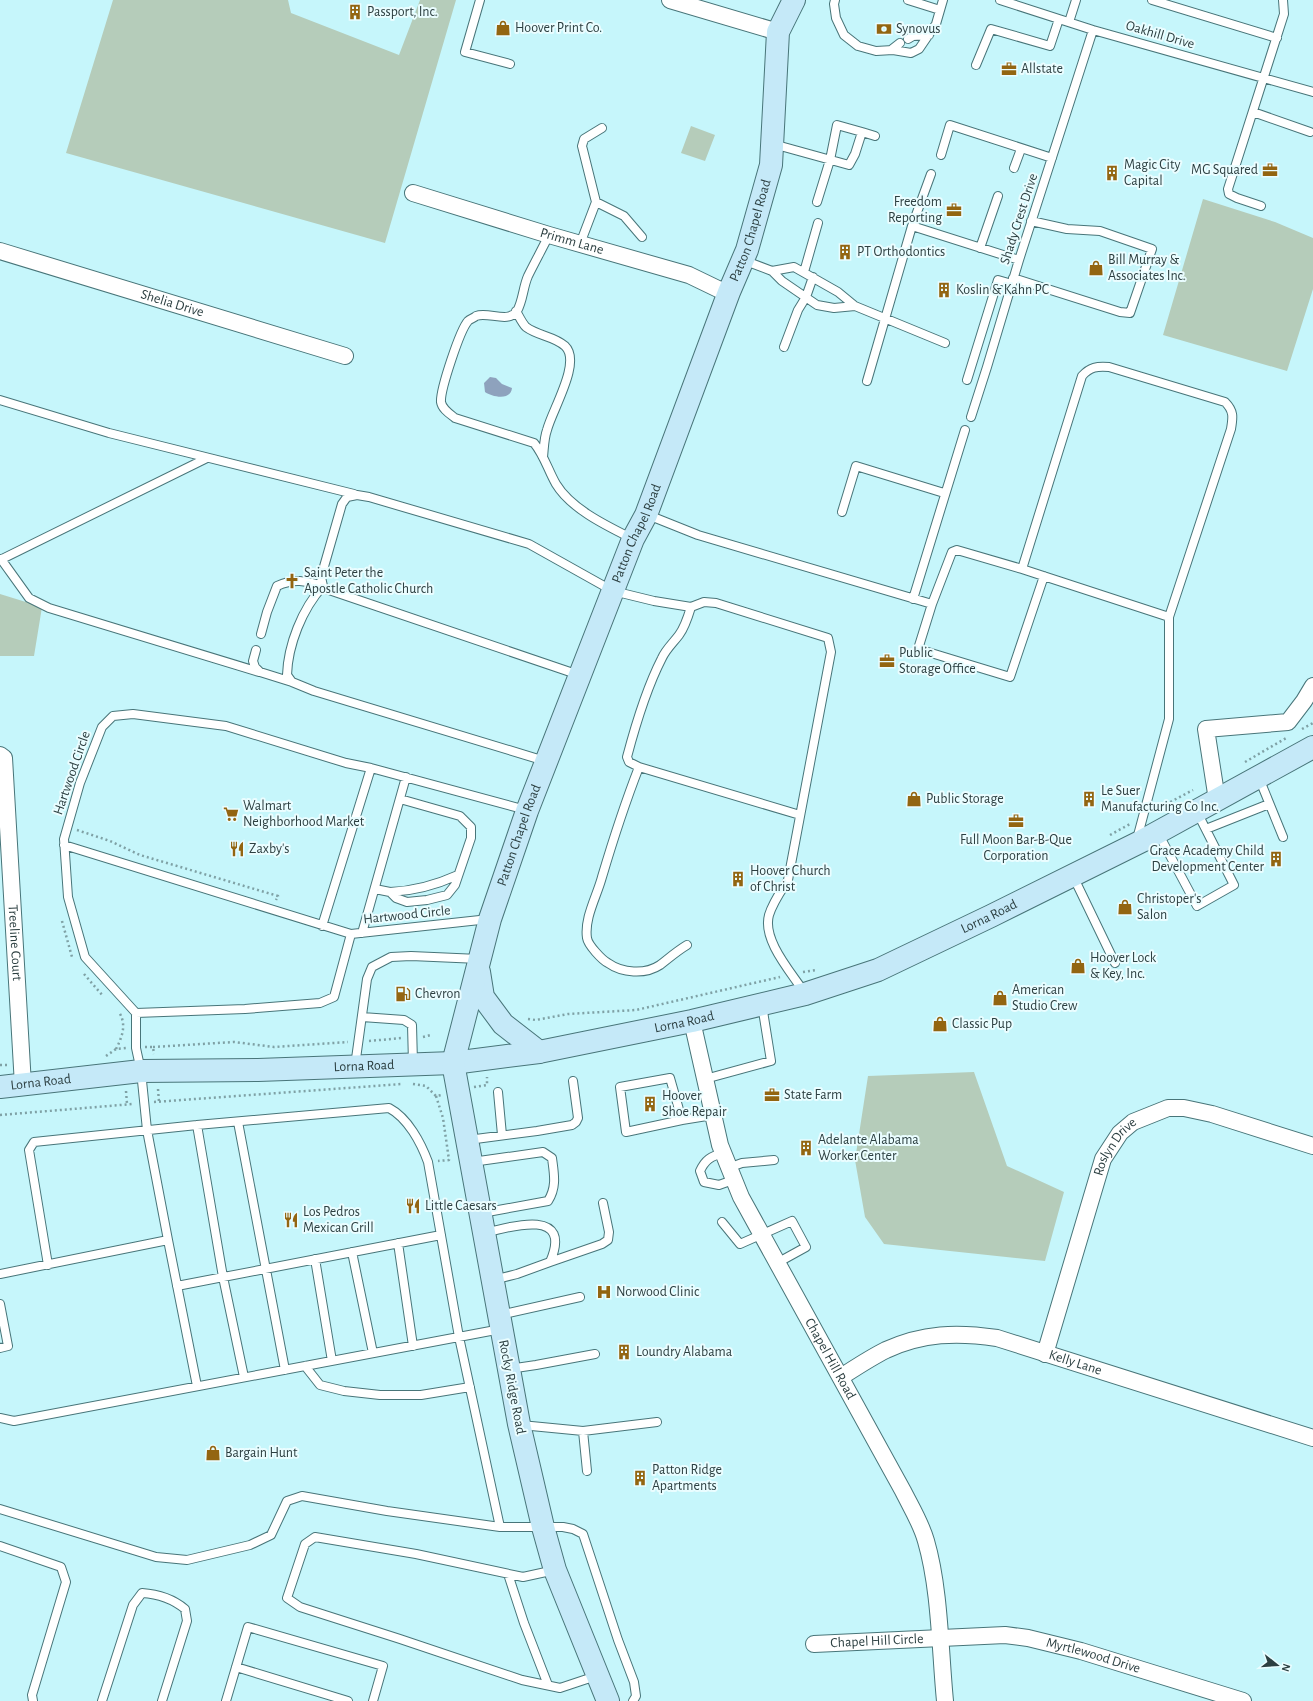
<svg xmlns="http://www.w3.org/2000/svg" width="1313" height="1701" font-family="'Alegreya Sans',sans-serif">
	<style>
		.green { fill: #b5ccba }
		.water { fill: #8ea2bd }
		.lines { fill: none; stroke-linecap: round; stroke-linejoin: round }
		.lane-casing { stroke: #487579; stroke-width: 10 }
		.street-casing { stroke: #487579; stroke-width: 18 }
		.secondary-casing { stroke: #487579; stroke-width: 24 }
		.path { stroke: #7fa1a5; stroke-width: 2.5; stroke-dasharray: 2 3; stroke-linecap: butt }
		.lane { stroke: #fff; stroke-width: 8 }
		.street { stroke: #fff; stroke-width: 16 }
		.secondary { stroke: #c5e9f8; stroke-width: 22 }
		.labels { text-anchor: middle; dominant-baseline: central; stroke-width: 4; stroke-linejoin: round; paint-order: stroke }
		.poi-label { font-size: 14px; fill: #2c3f41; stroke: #eafdff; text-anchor: start }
		.street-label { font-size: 14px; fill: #2c3f41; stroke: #eafdff }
	</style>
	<rect width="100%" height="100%" fill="#c6f6fb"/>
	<path class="green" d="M113,0h175l3,13 108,42 21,-55h36l-71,243 -319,-90z
		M691,126l24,9 -10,26 -24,-8z
		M1203,199l72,23 38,16v51l-26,82 -124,-36z
		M0,594l42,13 -8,49h-34z
		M974,1072l33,94 57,26 -19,69 -161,-17 -19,-27 -10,-57 13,-84z"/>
	<path class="water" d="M490,377l6,1 6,6 10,4c-1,13 -20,9 -27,4l-1,-9z"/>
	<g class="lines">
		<g class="lane-casing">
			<path id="lane" d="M480,0l-15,52 45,12
				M835,0l-1,4 2,14 8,17 14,11 18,5 17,-1 18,3 8,-4 17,-25 7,-24
				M908,0l32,10
				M1000,0l93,30 220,62
				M1152,0l125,38
				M1069,22l7,-22
				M908,39l5,-3 16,-1
				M891,50l9,-7
				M976,65l15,-36 59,17 9,-27
				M1253,112l57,20
				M862,132l13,4
				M773,144c25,7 51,14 76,21l6,-11 7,-22 -25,-7 -7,35 -13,42
				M941,155l9,-30 102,33
				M1014,168l7,-19
				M596,202l28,14 18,21
				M1261,206l-24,-8 -8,-4 -1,-5 56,-175 -1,-14
				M912,226l107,34
				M549,235c-7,14 -14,27 -21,41 -5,11 -5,25 -11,35 -9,13 -29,0 -41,5 -2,2 -6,3 -8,5 -8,9 -28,69 -27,81 1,7 9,12 14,16l79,25c10,12 14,27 22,41 15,25 51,42 77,55
				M580,244l16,-42 -14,-56 2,-7 18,-11
				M980,248l18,-52
				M743,260l29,11
				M804,272l14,-49
				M1013,278l107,34 10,1 22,-64 -52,-18 -33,-2 -36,-8
				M855,306l-17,-14 -44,-25 -22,4 10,10 35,24 17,3 21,-2 90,37
				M516,311c3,5 6,12 10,16 12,9 28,9 39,19 17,16 -13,64 -18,84 -3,8 -3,18 -4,27
				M784,347l14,-37 8,-13 7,-20
				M967,380l31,-100 14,4
				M867,381l45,-155 19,-52
				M0,400l109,33 245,61
				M971,417l16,-50 32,-107 74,-230
				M842,512l14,-46 88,27
				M648,515l50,20 234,69 20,-52 5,-2 65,19
				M1,559l28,39 20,10 210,64
				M0,560l207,-102
				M913,599l52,-169
				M932,604l-14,45 92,28 34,-101
				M691,607c-3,10 -6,20 -12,28 -6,8 -13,14 -17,23 -16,31 -26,65 -35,99l2,5 10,5 161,48
				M261,634l6,-22 10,-26c18,-8 28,-5 46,0 -21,23 -35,59 -36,89l5,7
				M256,650l-3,11 2,6 5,5 32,10 22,9 231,70
				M579,675l-253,-86 -3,-3 -2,-9 21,-73 5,-7 10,-2 12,2 160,47 84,47 41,10 37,6 13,-5 12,1 112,35 3,14 -43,228c-7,11 -15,22 -19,35 -7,25 22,57 35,77
				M639,767c-14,36 -26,73 -37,110 -5,19 -18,41 -15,61 1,7 15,22 21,25 14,10 37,12 52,2 9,-7 17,-14 27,-20
				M1259,778l24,59
				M1206,829l63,-25
				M1158,833l39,73 37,-21 -37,-73
				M1137,839l32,-120v-102l62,-188c2,-12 3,-18 -6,-27l-116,-35c-12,-1 -19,0 -27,9l-60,193 147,48
				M64,845l287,89
				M1073,876l42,87
				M375,889l15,3 6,6 11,4 20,-2 20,-5 8,-10 16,-47v-11l-11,-11 -60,-17
				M390,892c24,-1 46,-7 68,-17
				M322,926l49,-158
				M362,933l44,-156
				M136,1013l109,-4 75,-6 14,-6 17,-63 138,-15
				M362,1017l42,3 8,5 1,38
				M355,1066l12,-87 5,-12 19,-10 20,-1 68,3
				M705,1079l66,-18 -9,-56
				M498,1092l4,43
				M682,1120l-56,12 -6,-45 50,-9 12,42 31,-5
				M238,1122l47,248
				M197,1125l26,152 21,100
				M468,1140l69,-9 35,-6 4,-3 2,-4 -5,-37
				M723,1153c-12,3 -18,7 -23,18l4,11 15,3 14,-5
				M472,1162l71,-10 9,6c2,16 5,29 -4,43l-66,12
				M728,1168l14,-5 32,-3
				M722,1222l18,22 52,-23 14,26 -29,16
				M485,1233c29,-8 88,-24 65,29l-33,12 -24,6
				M168,1240l29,146
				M398,1243l15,103
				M352,1252l21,101
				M315,1259l17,102
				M550,1262l52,-18 6,-4 1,-8 -6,-29
				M48,1265l-19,-115 5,-8 163,-17 192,-17c19,10 32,35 39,54l31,175 41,190
				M0,1274l168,-34 -21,-110 -6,-59 -5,-23v-35l-51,-56 -17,-60 -4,-58 16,-56 22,-56 11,-11 20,-2 93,12 120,37 25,5 155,42
				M177,1286l264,-51
				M0,1304l8,42 -8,2
				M500,1315l80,-18
				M305,1366l15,19 24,6 36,4h41l49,-8
				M509,1369l27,-4 59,-11
				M0,1418l14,3 487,-92
				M521,1425l62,6 74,-9
				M583,1431l4,40
				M0,1509l156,48 31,3 63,-15 21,-10 16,-34 15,-5 85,15 113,16h63l10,2 10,5 35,106 16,42 2,14 -3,5
				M0,1546l61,21 5,15 -34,113 1,6
				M555,1570l-32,7 -107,-23 -101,-17 -10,7 -18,54 13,9 100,32 122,41 38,8 36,-12
				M508,1574l16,49 24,62
				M236,1667l112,34
				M102,1701l31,-96 9,-12c16,1 31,6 43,16l2,12 -25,80
				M226,1701l22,-74 135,39 -10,35"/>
		</g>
		<g class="street-casing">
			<g id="street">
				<path d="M670,0l108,32"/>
				<path id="s1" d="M413,193l136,42 140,40 29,14 11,3"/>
				<path id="s2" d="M0,251l345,105"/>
				<path id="s3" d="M0,755l4,3 19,327"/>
				<path d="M1217,800l-11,-71 82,-7 16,-21 9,-15"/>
				<path id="s4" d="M692,1021l28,124 21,52 162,294c8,16 18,32 23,50 14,48 14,109 19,160"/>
				<path id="s5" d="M1045,1354l58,-195 17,-26 13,-11 35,-14h16l28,6 101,32"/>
				<path id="s6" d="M841,1377c14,-9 29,-19 45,-27 37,-17 71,-18 111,-12l316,100"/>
				<path id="s7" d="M814,1644l191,-9 23,3 53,13 162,50"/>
			</g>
		</g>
		<g class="secondary-casing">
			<g id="secondary">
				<path d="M479,972l4,25 20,27 36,28"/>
				<path id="s8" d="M0,1087l141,-16 117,-1 195,-7 86,-11 153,-31 113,-27 73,-24 113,-54 151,-75 171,-94"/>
				<path id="s9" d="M608,1701l-53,-131 -12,-43 -24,-103 -66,-361 37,-144 37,-108 106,-272 13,-24 83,-223 18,-42 24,-85 7,-133 16,-32"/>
			</g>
		</g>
		<path class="path" d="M1302,729l11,-6
			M1245,762l43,-25
			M1157,809l36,-19
			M77,830l33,11 30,14 138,41 -2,4
			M1110,835l20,-11
			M62,921l10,36
			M803,972l14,-2
			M84,974l19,22
			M528,1019l8,1 32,-6 68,-4 144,-33
			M423,1037l8,-2
			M369,1041l33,-3
			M145,1047h8l1,7
			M153,1047l81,-5 40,5 74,-5
			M116,1049c6,-12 11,-24 3,-37
			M106,1056l10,-7 10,-1
			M0,1065h7
			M413,1084l13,2 10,10 6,-1
			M474,1087l13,-2v-8
			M158,1089l1,13
			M126,1091l1,13
			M436,1096l7,22 6,42 -11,1
			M154,1102l248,-18
			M0,1115l133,-11"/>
		<use href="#lane" class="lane"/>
		<use href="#street" class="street"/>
		<use href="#secondary" class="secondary"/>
	</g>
	<defs>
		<g id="building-bare" transform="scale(1.2)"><path d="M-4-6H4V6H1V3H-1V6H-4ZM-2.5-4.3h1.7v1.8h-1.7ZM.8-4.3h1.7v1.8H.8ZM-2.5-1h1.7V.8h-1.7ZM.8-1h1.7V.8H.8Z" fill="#936511" stroke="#eafdff" stroke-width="2.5" paint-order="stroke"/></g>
		<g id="shop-bare" transform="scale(1.2)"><path d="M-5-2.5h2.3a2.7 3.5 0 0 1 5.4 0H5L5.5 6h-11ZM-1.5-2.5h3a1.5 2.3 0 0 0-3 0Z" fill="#936511" stroke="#eafdff" stroke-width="2.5" paint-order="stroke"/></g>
		<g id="bank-bare" transform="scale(1.2)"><path d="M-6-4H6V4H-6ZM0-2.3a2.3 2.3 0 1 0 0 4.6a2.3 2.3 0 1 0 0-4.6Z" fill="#936511" stroke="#eafdff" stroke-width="2.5" paint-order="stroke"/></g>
		<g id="office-bare" transform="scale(1.2)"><path d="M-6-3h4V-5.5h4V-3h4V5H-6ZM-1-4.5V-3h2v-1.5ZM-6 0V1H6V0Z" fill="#936511" stroke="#eafdff" stroke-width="2.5" paint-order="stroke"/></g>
		<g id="church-bare" transform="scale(1.2)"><path d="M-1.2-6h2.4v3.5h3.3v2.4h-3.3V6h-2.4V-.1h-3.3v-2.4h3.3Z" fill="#936511" stroke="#eafdff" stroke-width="2.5" paint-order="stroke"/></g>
		<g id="supermarket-bare" transform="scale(1.2)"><path d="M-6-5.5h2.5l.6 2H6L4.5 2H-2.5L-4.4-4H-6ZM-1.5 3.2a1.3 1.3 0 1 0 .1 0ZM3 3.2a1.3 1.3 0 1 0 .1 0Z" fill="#936511" stroke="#eafdff" stroke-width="2.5" paint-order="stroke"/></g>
		<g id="restaurant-bare" transform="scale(1.2)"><path d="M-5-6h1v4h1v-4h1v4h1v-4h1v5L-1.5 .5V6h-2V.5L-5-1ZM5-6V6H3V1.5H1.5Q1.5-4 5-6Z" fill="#936511" stroke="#eafdff" stroke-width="2.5" paint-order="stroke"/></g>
		<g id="fuel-bare" transform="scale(1.2)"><path d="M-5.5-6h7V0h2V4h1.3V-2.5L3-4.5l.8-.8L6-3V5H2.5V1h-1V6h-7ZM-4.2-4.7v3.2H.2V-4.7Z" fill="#936511" stroke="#eafdff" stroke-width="2.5" paint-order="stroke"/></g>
		<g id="hospital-bare" transform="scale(1.2)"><path d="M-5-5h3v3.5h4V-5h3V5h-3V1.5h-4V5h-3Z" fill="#936511" stroke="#eafdff" stroke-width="2.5" paint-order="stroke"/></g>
	</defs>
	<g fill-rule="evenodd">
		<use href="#building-bare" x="355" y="12"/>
		<use href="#shop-bare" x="503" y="28"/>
		<use href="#bank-bare" x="884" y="29"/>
		<use href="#office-bare" x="1009" y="69"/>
		<use href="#office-bare" x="1270" y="170"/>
		<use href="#building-bare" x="1112" y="173"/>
		<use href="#office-bare" x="954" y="210"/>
		<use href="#building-bare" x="845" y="252"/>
		<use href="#shop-bare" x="1096" y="268"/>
		<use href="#building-bare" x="944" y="290"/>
		<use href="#church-bare" x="292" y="581"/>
		<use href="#office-bare" x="887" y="661"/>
		<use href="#shop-bare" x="914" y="799"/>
		<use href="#building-bare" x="1089" y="799"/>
		<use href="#supermarket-bare" x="231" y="814"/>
		<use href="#office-bare" x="1016" y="821"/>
		<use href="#restaurant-bare" x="237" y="849"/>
		<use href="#building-bare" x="1276" y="859"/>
		<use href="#building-bare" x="738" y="879"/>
		<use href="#shop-bare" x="1125" y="907"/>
		<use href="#shop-bare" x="1078" y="966"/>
		<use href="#fuel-bare" x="403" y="994"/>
		<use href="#shop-bare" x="1000" y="998"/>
		<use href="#shop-bare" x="940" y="1024"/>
		<use href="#office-bare" x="772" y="1095"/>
		<use href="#building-bare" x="650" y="1104"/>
		<use href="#building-bare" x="806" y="1148"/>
		<use href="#restaurant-bare" x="413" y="1206"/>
		<use href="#restaurant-bare" x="291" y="1220"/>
		<use href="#hospital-bare" x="604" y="1292"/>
		<use href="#building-bare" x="624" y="1352"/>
		<use href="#shop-bare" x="213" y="1453"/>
		<use href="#building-bare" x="640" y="1478"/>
	</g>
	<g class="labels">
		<g class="poi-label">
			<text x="367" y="12">Passport, Inc.</text>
			<text x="515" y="28">Hoover Print Co.</text>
			<text x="896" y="29">Synovus</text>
			<text x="1021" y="69">Allstate</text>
			<text x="1124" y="165">Magic City<tspan x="1124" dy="16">Capital</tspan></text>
			<text x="1258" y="170" text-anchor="end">MG Squared</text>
			<text x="942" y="202" text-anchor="end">Freedom<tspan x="942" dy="16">Reporting</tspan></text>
			<text x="857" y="252">PT Orthodontics</text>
			<text x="1108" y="260">Bill Murray &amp;<tspan x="1108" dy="16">Associates Inc.</tspan></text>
			<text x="956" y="290">Koslin &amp; Kahn PC</text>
			<text x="304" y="573">Saint Peter the<tspan x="304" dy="16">Apostle Catholic Church</tspan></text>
			<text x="899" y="653">Public<tspan x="899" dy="16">Storage Office</tspan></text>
			<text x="1101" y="791">Le Suer<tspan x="1101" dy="16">Manufacturing Co Inc.</tspan></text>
			<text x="926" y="799">Public Storage</text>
			<text x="243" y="806">Walmart<tspan x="243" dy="16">Neighborhood Market</tspan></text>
			<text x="1016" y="840" text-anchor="middle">Full Moon Bar-B-Que<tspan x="1016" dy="16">Corporation</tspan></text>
			<text x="249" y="849">Zaxby's</text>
			<text x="1264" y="851" text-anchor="end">Grace Academy Child<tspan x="1264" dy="16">Development Center</tspan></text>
			<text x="750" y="871">Hoover Church<tspan x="750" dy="16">of Christ</tspan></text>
			<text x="1137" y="899">Christoper's<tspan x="1137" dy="16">Salon</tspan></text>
			<text x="1090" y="958">Hoover Lock<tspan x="1090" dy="16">&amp; Key, Inc.</tspan></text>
			<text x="1012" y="990">American<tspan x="1012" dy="16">Studio Crew</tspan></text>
			<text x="415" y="994">Chevron</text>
			<text x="952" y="1024">Classic Pup</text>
			<text x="784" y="1095">State Farm</text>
			<text x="662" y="1096">Hoover<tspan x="662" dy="16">Shoe Repair</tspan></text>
			<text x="818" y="1140">Adelante Alabama<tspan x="818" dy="16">Worker Center</tspan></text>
			<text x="425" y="1206">Little Caesars</text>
			<text x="303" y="1212">Los Pedros<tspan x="303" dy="16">Mexican Grill</tspan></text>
			<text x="616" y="1292">Norwood Clinic</text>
			<text x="636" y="1352">Loundry Alabama</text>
			<text x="225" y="1453">Bargain Hunt</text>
			<text x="652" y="1470">Patton Ridge<tspan x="652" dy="16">Apartments</tspan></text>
		</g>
		<g class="street-label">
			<text transform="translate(1160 35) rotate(16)">Oakhill Drive</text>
			<text transform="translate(1019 219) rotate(-72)">Shady Crest Drive</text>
			<text stroke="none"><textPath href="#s9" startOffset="1544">Patton Chapel Road</textPath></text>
			<text stroke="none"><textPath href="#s1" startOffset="166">Primm Lane</textPath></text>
			<text stroke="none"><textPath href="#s2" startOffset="180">Shelia Drive</textPath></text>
			<text stroke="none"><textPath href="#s9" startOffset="1220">Patton Chapel Road</textPath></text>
			<text transform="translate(72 773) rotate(-71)">Hartwood Circle</text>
			<text stroke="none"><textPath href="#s9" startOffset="896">Patton Chapel Road</textPath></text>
			<text transform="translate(407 915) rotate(-6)">Hartwood Circle</text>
			<text stroke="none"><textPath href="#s8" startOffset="1013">Lorna Road</textPath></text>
			<text stroke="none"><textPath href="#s3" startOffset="190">Treeline Court</textPath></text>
			<text stroke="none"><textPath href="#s8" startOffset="689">Lorna Road</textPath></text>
			<text stroke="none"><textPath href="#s8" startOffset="365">Lorna Road</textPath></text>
			<text stroke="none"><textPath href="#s8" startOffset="41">Lorna Road</textPath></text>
			<text stroke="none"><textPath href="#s5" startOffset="220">Roslyn Drive</textPath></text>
			<text stroke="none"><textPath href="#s4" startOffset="368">Chapel Hill Road</textPath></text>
			<text stroke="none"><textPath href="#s6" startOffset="248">Kelly Lane</textPath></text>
			<text transform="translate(512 1387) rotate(79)">Rocky Ridge Road</text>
			<text stroke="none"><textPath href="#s7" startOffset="63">Chapel Hill Circle</textPath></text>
			<text stroke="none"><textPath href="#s7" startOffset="282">Myrtlewood Drive</textPath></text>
		</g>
	</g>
	<g transform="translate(1277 1665) rotate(107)" stroke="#eafdff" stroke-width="3" paint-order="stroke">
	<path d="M0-3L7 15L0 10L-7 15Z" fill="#2c3f41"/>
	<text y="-6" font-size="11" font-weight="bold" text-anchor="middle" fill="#2c3f41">N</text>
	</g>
</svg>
